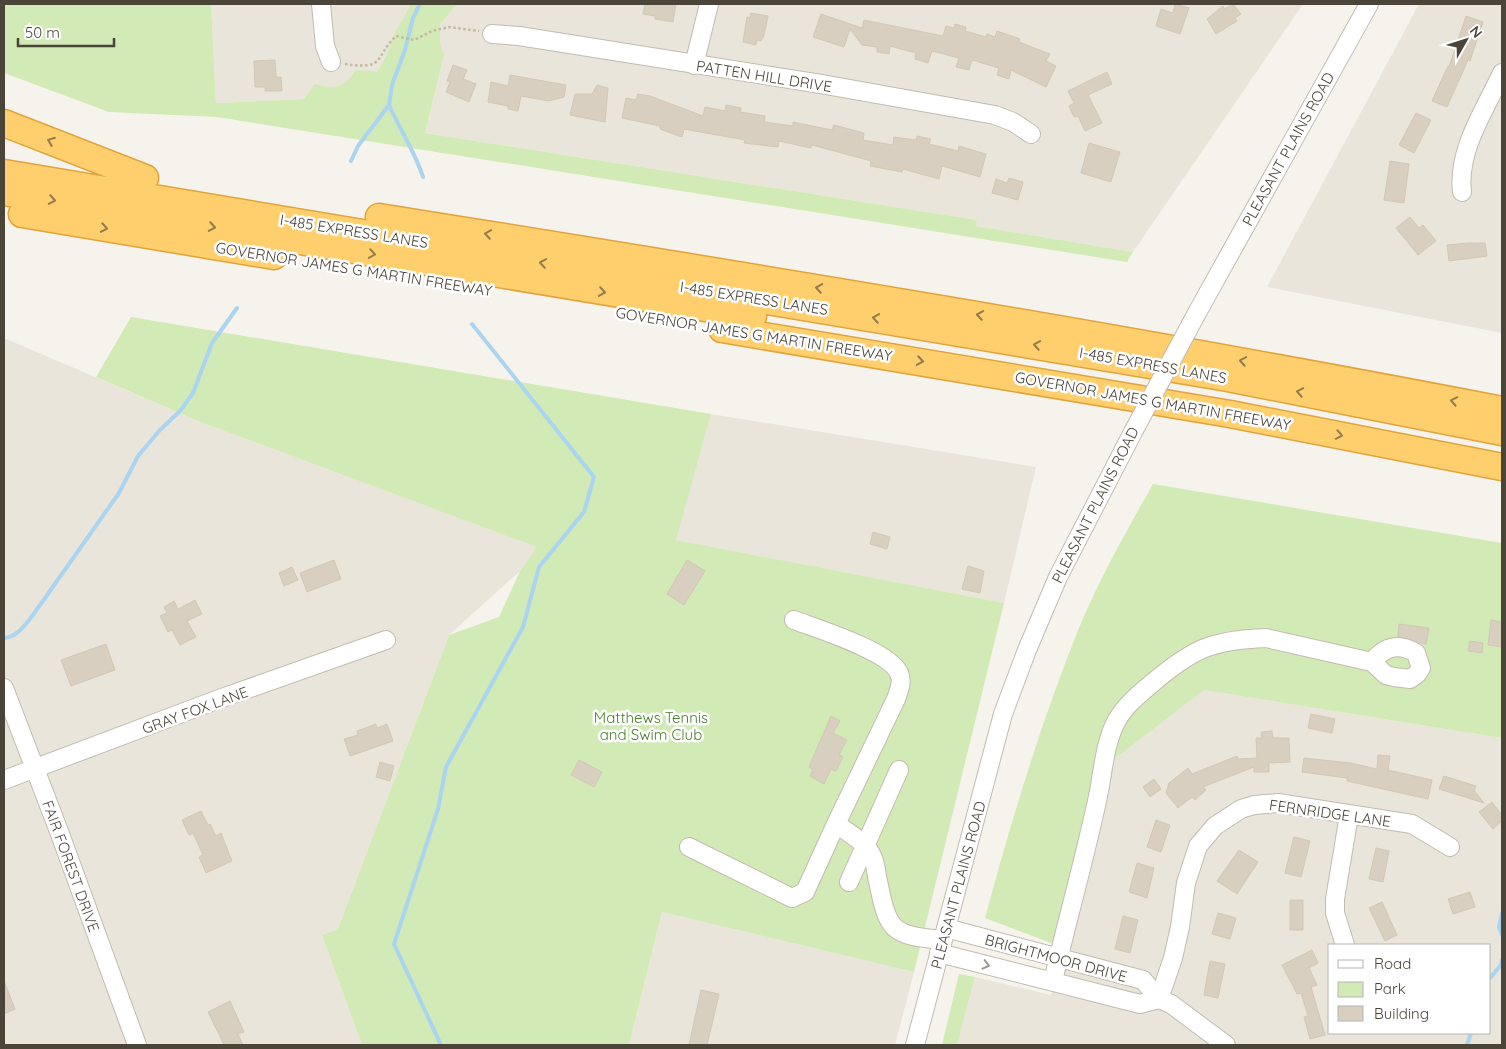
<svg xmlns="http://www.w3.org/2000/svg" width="1506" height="1049" font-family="Quicksand,sans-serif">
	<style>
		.residential { fill: #eae5da; fill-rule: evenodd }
		.green { fill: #d2eab5 }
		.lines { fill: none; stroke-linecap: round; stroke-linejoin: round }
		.stream { stroke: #a9d4f2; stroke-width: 4 }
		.building { fill: #d8cfc1; stroke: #d3c7b4 }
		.minor-casing { stroke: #c2bbae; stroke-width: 20 }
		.highway-casing { stroke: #e0a43c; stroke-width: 29 }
		.path { stroke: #c4b79f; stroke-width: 2.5; stroke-dasharray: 2.5 2.5; stroke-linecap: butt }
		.minor { stroke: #fff; stroke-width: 18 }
		.highway { stroke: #ffcf6e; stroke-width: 26 }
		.minor-bridge-casing { stroke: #c2bbae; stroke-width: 20; stroke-linecap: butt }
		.minor-bridge { stroke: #fff; stroke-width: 18 }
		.oneway { stroke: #937c4e }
		.oneway2 { stroke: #9c9892 }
		.labels { text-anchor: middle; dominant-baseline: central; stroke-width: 5; stroke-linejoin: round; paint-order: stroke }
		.street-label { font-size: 15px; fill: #4b4439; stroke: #fff }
		.park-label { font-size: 15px; fill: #4a7f2a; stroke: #fff }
	</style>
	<rect width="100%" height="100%" fill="#f6f3ec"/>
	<path class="residential" d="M211,4h200l-16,28 -9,24 -9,16 -26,6 -10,8 -14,3 -23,10 -88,4z
		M457,4h846l-170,248 -157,-26 1,-6 -552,-87 19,-78 -4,-12v-20z
		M1419,4h83v329l-235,-46z
		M4,338l194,83 340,126 -18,24 -71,64 -111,294 -16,6 40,110h-358z
		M711,414l325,53 -32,136 -329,-63z
		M1204,690l298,48v307h-545l18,-68 76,18 16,-46 45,-188zM1330,945h160v88h-160z
		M662,912l252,60 -19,73h-266z"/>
	<path class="green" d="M4,4h207l5,99 88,-4 11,-15c17,6 31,4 40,-14l22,2 9,-16 9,-24 16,-28h46l-17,20v19l4,12 -19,78 552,87 -1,6 157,26 -6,10 -910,-145 -108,-5 -105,-39z
		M131,317l580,97 -35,126 328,63 -90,369 -252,-60 -33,133h-267l-40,-110 16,-6 111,-294 50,-18 21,-46 17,-24 -339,-126 -102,-44z
		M1153,484l349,59v195l-298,-48 -92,71 -45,188 -82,-31c26,-96 55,-193 92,-285 21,-52 49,-101 76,-149z
		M959,974l16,3 -18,68h-15z"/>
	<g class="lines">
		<path class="stream" d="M389,105c11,25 26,47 34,72
			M351,161l7,-15 31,-41 3,-20 13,-35 8,-32 7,-14
			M4,638c13,-1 21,-13 29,-23l86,-122 19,-37 22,-26 20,-19 13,-18 19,-50 25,-35
			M1502,913l-3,14 3,8
			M1490,978l11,-13 1,-5
			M441,1045l-47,-101 44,-135 8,-42 77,-140 16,-60 45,-55 10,-35 -122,-153
			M1467,1045l4,-12"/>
	</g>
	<path class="building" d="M645,4h31l-3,18 -18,-3v-3l-12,-2z
		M1175,4l14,4 -9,26 -24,-8 5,-17 12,4z
		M1233,4l8,10 -6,4 2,3 -21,13 -9,-15 16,-13 1,3z
		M751,13l17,3 -4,19 -3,6 -4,-1 -1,5 -13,-3 4,-25 3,1z
		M821,14l41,14 2,-8 79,16 3,-10 8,2 1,-4 11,3 -1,4 21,6 1,-3 8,3 2,-6 23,8 -1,3 31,12 -4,7 10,5 -10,21 -35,-17 -2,9 -12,-4 2,-7 -27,-8 -3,10 -13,-3 3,-9 -27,-7 -4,12 -13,-4 1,-6 -26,-7 -1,8 -12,-2v-5l-15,-2 -12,-16 -6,18 -31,-10z
		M1466,16l17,6 -13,39 -2,-1 -21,47 -15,-6 16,-35 1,1z
		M275,60l1,17h5l1,14h-17v-4h-10l-1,-26z
		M453,65l14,5 -4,9 13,5 -7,18 -23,-10 4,-10 -3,-1z
		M1107,72l5,12 -24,11 14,28 -17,8 -7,-15 -4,1 -5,-11 5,-3 -6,-12z
		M510,75l56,10 -2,12 -15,4 -28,-5 -3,15 -10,-2v-3l-20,-4 3,-20 17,4z
		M597,85l11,3 -3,34 -35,-7 5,-21h17z
		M638,94l12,2 53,20 2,-9 20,4 1,-6 15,3 -1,4 25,4 -1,6 29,4v-4l39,8 2,-5 30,8 -1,7 30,5 1,-8 22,3 1,-4 14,3 -2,5 29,7 1,-5 27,8 -6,23 -38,-11 -3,13 -36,-10 -1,3 -32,-6 1,-5 -59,-16 -1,3 -32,-7 -1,6 -34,-4 1,-3 -61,-11 -2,8 -22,-8v-3l-38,-8 4,-20 10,2z
		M1416,113l15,7 -17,33 -15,-8z
		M1089,143l31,9 -9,30 -30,-9z
		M1390,161l19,3 -5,39 -20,-3z
		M1009,178l14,4 -5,18 -26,-7 4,-14 11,4z
		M1410,217l9,11 4,-3 13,16 -18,14 -22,-27z
		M1468,243h17l2,13 -38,5 -2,-16z
		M873,532l17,5 -3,12 -17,-5z
		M334,560l7,19 -34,13 -7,-19z
		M687,560l18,11 -21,34 -17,-11z
		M968,566l16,5 -4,22 -18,-4z
		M292,567l6,13 -14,6 -5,-13z
		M195,600l7,14 -15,7 9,16 -16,8 -8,-15 -4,2 -8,-16 7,-3 -3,-6 10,-6 4,8z
		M1491,620l11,2v25l-14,-2z
		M1399,624l30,4 -3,16 -28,-7z
		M1470,641l13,2 -1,10 -14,-2z
		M106,644l9,26 -44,16 -10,-26z
		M1311,714l24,5 -3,14 -24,-5z
		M831,716l9,5 -7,12 14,7 -8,15 4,2 -7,14 -5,-2 -7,15 -14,-8 3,-7 -4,-2z
		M376,724l1,4 10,-4 6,17 -43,15 -6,-17 14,-4 -1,-4z
		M1272,731l1,7h16l1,24 -21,1v9h-15v-5l-51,20 3,3 -11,10 -3,-3 -14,11 -12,-15 3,-10 19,-15 4,6 45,-18 1,3 19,-1 -1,-20h6l-1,-6z
		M1378,755l12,1 -2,14 44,10 -4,19 -81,-18v-3l-45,-6 2,-14 47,5 26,6z
		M579,760l23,12 -8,15 -23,-12z
		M380,762l14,4 -4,15 -14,-4z
		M1444,776l32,10 -2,4 10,13 -45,-14z
		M1154,779l7,10 -11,8 -7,-10z
		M1492,802l10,13v6l-9,8 -14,-17z
		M201,811l7,14 2,-1 6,12 5,-3 11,28 -26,12 -7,-16 4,-2 -10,-22 -4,2 -7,-15z
		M1156,820l14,5 -9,27 -14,-5z
		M1294,837l16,4 -9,36 -16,-4z
		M1376,848l13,3 -6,31 -14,-3z
		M1239,850l19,12 -21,32 -20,-13z
		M1137,863l17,5 -7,30 -18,-6z
		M1470,892l5,15 -22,7 -5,-15z
		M1290,900h13v30h-13z
		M1382,902l15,33 -12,6 -16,-33z
		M1218,913l18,5 -6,21 -18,-5z
		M1123,916l15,4 -8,33 -15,-4z
		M1312,950l6,13 -9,5 8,17 -6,2 14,48 -15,4 -6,-22 4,-1 -7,-23 -4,1 -15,-29z
		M1210,961l15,3 -7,34 -14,-3z
		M4,981l11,28 -11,5z
		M701,990l18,4 -6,26 -6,25h-18z
		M230,1001l14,31 -6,2 5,11h-19l-16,-33z"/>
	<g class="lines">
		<g class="minor-casing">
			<path id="minor" d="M321,4l4,42 6,16
				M492,34l27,2 302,48 174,31 18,7 18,12
				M694,65l15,-61
				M1462,192c-5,-42 23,-82 40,-119
				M1198,311l171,-307
				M794,620c24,9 95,31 105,53 4,9 0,17 -3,26l-60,125c13,9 31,19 37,34 3,7 3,15 5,23 10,50 13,54 64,59
				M4,688l56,146 77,211
				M4,780l215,-81 167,-59
				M689,847l103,51 13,-6 31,-68
				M849,882l50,-112
				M1345,945l-10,-32v-14l14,-84
				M939,953l201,51 19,-5 -16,-19 -197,-52
				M1053,981c14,-60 31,-120 44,-180 6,-26 7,-58 20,-81 8,-14 21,-25 33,-35 42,-36 61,-45 116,-47l106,24 14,13 8,2 16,2 7,-5 4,-6 -5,-15c-17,-10 -31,-7 -44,9
				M915,1045l88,-331 24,-64 31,-73 75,-145
				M1226,1045l-55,-41 -12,-5 14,-41 7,-31 6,-44 12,-37 17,-20 26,-17 13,-4 24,-2 134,21 38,23"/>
		</g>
		<g class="highway-casing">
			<path id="highway" d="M4,123l141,55
				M4,173l1224,205 274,54
				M4,192l749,124
				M22,214l252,42
				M379,217c375,60 750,121 1123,193
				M722,329l508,85 272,53"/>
		</g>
		<path class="path" d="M345,64c42,6 28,-6 51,-28l18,4 18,-9 17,-4 30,4"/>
		<use href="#minor" class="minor"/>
		<use href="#highway" class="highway"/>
		<g class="minor-bridge-casing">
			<path id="minor-bridge" d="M1133,432l65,-121"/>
		</g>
		<use href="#minor-bridge" class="minor-bridge"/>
	</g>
	<defs><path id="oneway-chevron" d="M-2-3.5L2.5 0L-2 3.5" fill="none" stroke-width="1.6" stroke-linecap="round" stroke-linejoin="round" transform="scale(1.25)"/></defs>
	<g class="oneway">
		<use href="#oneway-chevron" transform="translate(51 141) rotate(-159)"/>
		<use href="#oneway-chevron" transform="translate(52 200) rotate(10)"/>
		<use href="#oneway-chevron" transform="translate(212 227) rotate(10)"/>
		<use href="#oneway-chevron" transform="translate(104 228) rotate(10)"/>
		<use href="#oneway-chevron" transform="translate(488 234) rotate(-171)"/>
		<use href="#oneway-chevron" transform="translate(372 254) rotate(9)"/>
		<use href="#oneway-chevron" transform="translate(543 263) rotate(-170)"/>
		<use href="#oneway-chevron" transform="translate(819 288) rotate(-171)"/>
		<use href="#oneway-chevron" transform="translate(602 292) rotate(9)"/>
		<use href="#oneway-chevron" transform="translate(980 315) rotate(-170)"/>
		<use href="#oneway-chevron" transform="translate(876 318) rotate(-171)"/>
		<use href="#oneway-chevron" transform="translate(1037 345) rotate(-170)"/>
		<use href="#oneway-chevron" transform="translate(920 361) rotate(9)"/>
		<use href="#oneway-chevron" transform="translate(1243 361) rotate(-170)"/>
		<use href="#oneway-chevron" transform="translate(1300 392) rotate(-169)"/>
		<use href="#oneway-chevron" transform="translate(1454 401) rotate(-169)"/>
		<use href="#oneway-chevron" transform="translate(1339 435) rotate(11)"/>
	</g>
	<use class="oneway2" href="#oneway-chevron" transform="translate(986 965) rotate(14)"/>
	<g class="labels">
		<g class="street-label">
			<text transform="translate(764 76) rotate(9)">PATTEN HILL DRIVE</text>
			<text transform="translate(1288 149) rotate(-61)">PLEASANT PLAINS ROAD</text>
			<text transform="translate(354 231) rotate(9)">I-485 EXPRESS LANES</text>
			<text transform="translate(354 269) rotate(9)">GOVERNOR JAMES G MARTIN FREEWAY</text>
			<text transform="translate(754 298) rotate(9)">I-485 EXPRESS LANES</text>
			<text transform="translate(754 334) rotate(9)">GOVERNOR JAMES G MARTIN FREEWAY</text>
			<text transform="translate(1153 365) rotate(10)">I-485 EXPRESS LANES</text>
			<text transform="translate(1153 401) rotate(10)">GOVERNOR JAMES G MARTIN FREEWAY</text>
			<text transform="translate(1095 505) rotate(-63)">PLEASANT PLAINS ROAD</text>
			<text transform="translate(195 710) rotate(-20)">GRAY FOX LANE</text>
			<text transform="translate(1330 813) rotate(8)">FERNRIDGE LANE</text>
			<text transform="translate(71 866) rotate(70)">FAIR FOREST DRIVE</text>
			<text transform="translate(958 885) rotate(-75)">PLEASANT PLAINS ROAD</text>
			<text transform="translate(1056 958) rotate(15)">BRIGHTMOOR DRIVE</text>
		</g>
		<g class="park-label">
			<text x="651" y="717">Matthews Tennis<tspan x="651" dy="17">and Swim Club</tspan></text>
		</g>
	</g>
	<rect width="1506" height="1049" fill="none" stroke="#4b4439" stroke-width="10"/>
	<rect x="1328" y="944" width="162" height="90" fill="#ffffff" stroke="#b7b4b0"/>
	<rect x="1338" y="960" width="25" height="8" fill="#ffffff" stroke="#b7b4b0"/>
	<text x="1374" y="969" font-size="15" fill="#4b4439">Road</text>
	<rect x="1338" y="982" width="25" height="15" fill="#d2eab5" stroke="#b7b4b0"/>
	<text x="1374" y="994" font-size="15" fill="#4b4439">Park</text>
	<rect x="1338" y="1006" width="25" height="15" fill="#d8cfc1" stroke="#b7b4b0"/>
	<text x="1374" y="1019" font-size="15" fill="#4b4439">Building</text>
	<g transform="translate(1466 40) rotate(51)" stroke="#ffffff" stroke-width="4" paint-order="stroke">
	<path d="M0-4L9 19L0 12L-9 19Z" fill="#4b4439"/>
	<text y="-8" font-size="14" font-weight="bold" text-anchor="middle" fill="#4b4439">N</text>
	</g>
	<path d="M18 38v8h96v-8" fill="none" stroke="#4b4439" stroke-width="2.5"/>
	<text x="25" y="38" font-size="15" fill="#4b4439" stroke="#ffffff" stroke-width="4" paint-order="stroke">50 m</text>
</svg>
